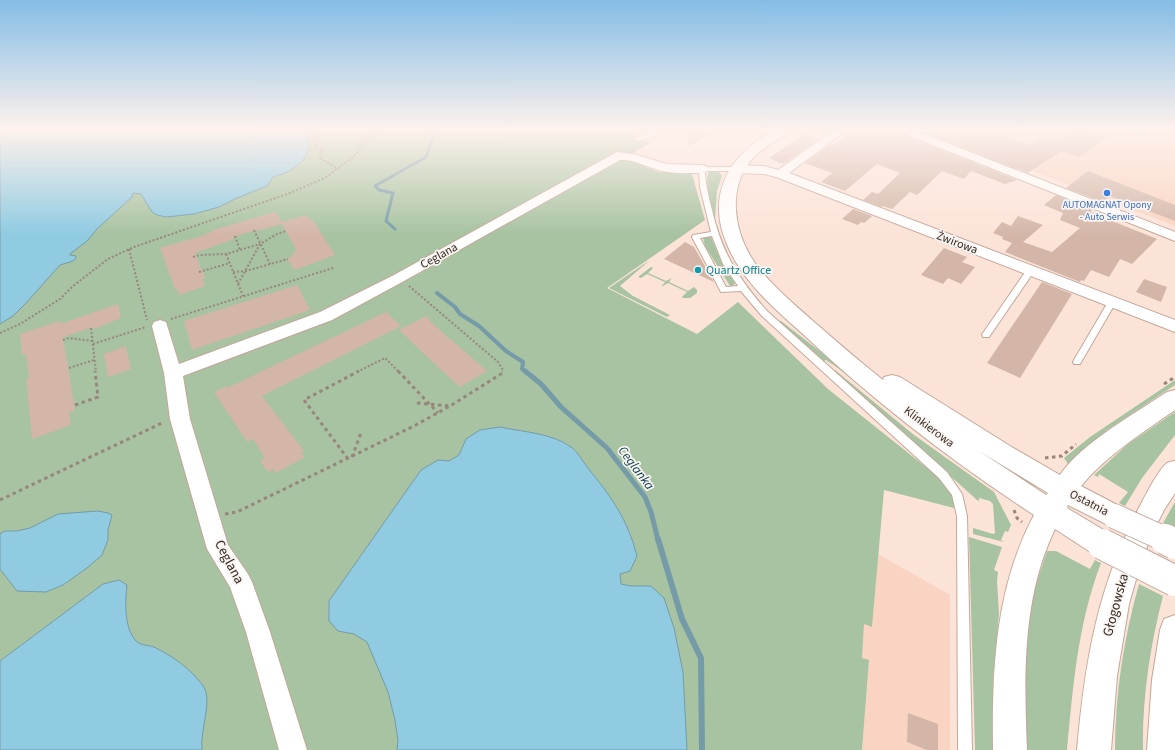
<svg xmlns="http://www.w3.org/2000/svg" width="1175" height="750" font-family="'Source Sans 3',sans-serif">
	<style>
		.built { fill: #f9d4c2 }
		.green { fill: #a7c3a1 }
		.water { fill: #90cbe2; stroke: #759ba9 }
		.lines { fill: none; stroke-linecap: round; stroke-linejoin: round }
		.stream-far3 { stroke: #759ba9; stroke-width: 3 }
		.stream-far2 { stroke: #759ba9; stroke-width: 4 }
		.stream-far1 { stroke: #759ba9; stroke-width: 5 }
		.stream { stroke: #759ba9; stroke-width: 6 }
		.building { fill: #d3b6a8 }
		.lane-casing { stroke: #c3a799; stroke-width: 2 }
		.street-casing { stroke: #c3a799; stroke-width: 2 }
		.secondary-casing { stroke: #c3a799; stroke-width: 2 }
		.path-far1 { stroke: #98867e; stroke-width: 2; stroke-dasharray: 2 2; stroke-linecap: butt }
		.path { stroke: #98867e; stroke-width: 3; stroke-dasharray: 3.5 3.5; stroke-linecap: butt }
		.lane { fill: #fff; fill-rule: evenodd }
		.street { fill: #fff; fill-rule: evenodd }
		.secondary { fill: #fff; fill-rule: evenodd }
		.secondary-bridge-far1-casing { stroke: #c3a799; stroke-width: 26; stroke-linecap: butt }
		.secondary-bridge-casing { stroke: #c3a799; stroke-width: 32; stroke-linecap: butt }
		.secondary-bridge-far1 { stroke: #fff; stroke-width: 24 }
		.secondary-bridge { stroke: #fff; stroke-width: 30 }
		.shop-dot { fill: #3f7fe0; stroke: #fbf5f2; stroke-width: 1.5 }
		.culture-dot { fill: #0f9aa8; stroke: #fbf5f2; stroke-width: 1.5 }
		.labels { text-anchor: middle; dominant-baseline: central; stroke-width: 3.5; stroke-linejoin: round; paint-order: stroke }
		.far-shop-label { font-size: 10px; fill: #366cbe; stroke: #fbf5f2 }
		.street-label { font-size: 12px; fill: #352a25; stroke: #fbf5f2 }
		.culture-label { font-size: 12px; fill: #0d838f; stroke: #fbf5f2; text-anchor: start }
		.water-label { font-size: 13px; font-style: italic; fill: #043b4b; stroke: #fbf5f2 }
		.near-street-label { font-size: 14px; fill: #352a25; stroke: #fbf5f2 }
	</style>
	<rect width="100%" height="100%" fill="#fce3d8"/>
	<path class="built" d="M926,130h249v96z
		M878,554l72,41v155h-88l7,-89 -7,-3 2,-34 8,2z"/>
	<path class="green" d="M0,130h625l25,13 -26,15 35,14 33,2 13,46 -98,68 90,46 41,-32 90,87 109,87c13,11 18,14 17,32l-70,-18 -12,137 -8,-3 -2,34 7,2 -7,90h-862z
		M716,171l4,2 2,3 -5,15 -2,28c-2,-11 -12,-38 -6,-47z
		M706,236l5,1 12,29 12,17 -1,2 -4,1 -25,-40 -2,-8z
		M650,260l-30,26 13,10 37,19 -3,2 -58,-29z
		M651,267l2,1 -5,5 18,8 6,-3 -3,4 19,9 6,-4 3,3v3l-7,5h-7l-1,-1 5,-5 -19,-9 -7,4 4,-5 -18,-8 -6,4 -3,-1z
		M779,321h2l199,155 -61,-43 -81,-65 -12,-8 -2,1z
		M835,370l79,65 80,57 17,33 -3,7 -3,-1 -4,9 3,2 -31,-8v-6l20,6 2,-1 -2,-29 -3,-3 -11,-3v3l-2,-1 -143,-129z
		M1175,380v5l-68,45 -39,34 -4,-6 26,-21z
		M1175,412v23l-33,43 -17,28 -6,-3 9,-11 -29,-18 -1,3 -4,-2 34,-31z
		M1175,502v27l-12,-6z
		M969,537l33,10 -8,23 4,2 -1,9 2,33 -6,65 2,71h-20z
		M1047,551h9l34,18 5,-9 6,3c-23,60 -28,123 -34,187h-41c-2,-39 -3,-80 1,-119 3,-27 11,-53 20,-80z
		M1139,584l24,12c-13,50 -21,103 -20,154h-28c0,-56 9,-113 24,-166z"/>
	<path class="water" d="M0,130h308l1,18 -5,11 -6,6 -10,7 -15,5 -6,9 -30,12 -18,9 -25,7 -28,3 -9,-2 -5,-3 -11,-18 -8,-1 -1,4 -34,31 -11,13 -17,13v1l6,1v2l-3,3 -13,4 -33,37 -14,14 -13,8z
		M500,427c23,5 52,6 71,20 7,5 12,15 17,21 24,30 39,50 49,88l-7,15 -10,3 1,10 10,2h20l13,12 10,30 9,44 4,78h-290l1,-9 -3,-21 -7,-28 -21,-50 -13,-8 -16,-3 -9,-10v-20l92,-131 17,-10 11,1 10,-6 7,-16 14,-9z
		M98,511l10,2 4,2 -4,15v10l-6,15 -15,13 -24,17 -17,7 -29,-1 -17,-22v-35l5,-3h12l13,-3 28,-14z
		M119,580l8,5c-2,17 -3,43 9,56 5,5 15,4 20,7 14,7 27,16 38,27 4,5 10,10 12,17 4,16 -6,40 -4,58h-202v-89l103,-77z"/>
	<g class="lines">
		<path class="stream-far3" d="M395,229l-9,-8 7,-28 -14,-3 -4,-4 51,-29 9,-27"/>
		<path class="stream-far2" d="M437,293l18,14 5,7 19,12 27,25 17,11 -1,7 4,3"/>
		<path class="stream-far1" d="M525,371l16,13 20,23 46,41 38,49 6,15 7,28"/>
		<path class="stream" d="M658,539l24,80 19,39 1,92"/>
	</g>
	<path class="building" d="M686,130h30l-27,16z
		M856,130h41l2,3 118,47 -12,4 -34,-13 -7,8 -22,-8 -25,24 -7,-3 -18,17 -9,-3 -1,1 -19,-7 9,-8 6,2 22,-21 -23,-9 -32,27 -24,-9 11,-9 -27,-10 26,-19 3,1z
		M917,130h71l41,15 14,-9 16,5 16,-11h9l23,8 -28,19 -18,-6 -33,22z
		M805,134l14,5 -36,25 -14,-6z
		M1088,171l87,34v16l-65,-25 -7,6 -37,-14z
		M1056,195l37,15 -3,2 67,27 -25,25 -12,-5 -11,18 -18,-7 -7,11 -3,-1 -1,2 -75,-30 7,-9 -10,-4 1,-2 -10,-4 9,-11 9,4 7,-10 25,9 -20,17 29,10 28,-24 -20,-8 3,-7 -19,-8z
		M853,209l19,7 -8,7 -3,-1 -3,3 -16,-6z
		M275,212l7,10 24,-7 3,5 3,-1 23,36 -41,15 -7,-12 7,-2 -2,-4 5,-1 -15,-27 -25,7 -1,-1 -23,7 1,2 -39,14 10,25 -3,1 3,7 -26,9 -2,-6h-2l-15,-41 41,-12 12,-5v-1z
		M685,242l9,5 20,35 -50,-23z
		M944,248l23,9 -5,5 13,5 -14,17 -13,-6 -5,6 -22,-9z
		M1144,279l23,8 -6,15 -25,-10z
		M1042,282l30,12 -52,84 -33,-15z
		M297,285l13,25 -118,40 -8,-29z
		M118,304l3,14 -27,11v-2l-31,10 12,73 -6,2 2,13 -39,14 -6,-60 3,-1 -3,-24 -4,1 -2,-21 40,-13v3z
		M386,312l15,14 -139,70 42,55 -3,2 4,4 -29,16 -3,-4 -5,3 -8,-11 5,-3 -12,-19 -6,3 -33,-50 12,-6 1,2z
		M426,316l8,9 53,46 -27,16 -20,-18 -41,-39z
		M126,346l5,23 -23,8 -4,-23z
		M908,713l30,11v26h-11l-20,-8z"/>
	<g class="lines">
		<g class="lane-casing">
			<path id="lane" d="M663,130h7l-7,4 -26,7 -3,-2z
				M1129,130h20l-7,5z
				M1166,130h9v4z
				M702,167h34l3,2 -3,2h-31v3c1,12 4,24 7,36 10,43 26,68 55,101l180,161 15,22 5,22 5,234h-14l-1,-234 -5,-21 -13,-17 -178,-163 -20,-24 -20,1 -29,-55 1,-2 18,-3 -11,-45 -1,-18zM712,236l11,28 15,22 -12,1 -26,-49z
				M1028,268h3l4,2 -46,67h-6l-1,-2 1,-2z
				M1112,299l4,3 -36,62h-6l-1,-2 1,-2 34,-58z"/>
		</g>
		<g class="street-casing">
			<path id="street" d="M834,130h13l-58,43 386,147v12l-399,-155 -12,-3 -28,-1 -4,-1 -2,-3 2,-3 4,-1 28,1 14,4z
				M898,130h16l261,102v9l-275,-109z
				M617,152l17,2 33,10 35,1 4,1 2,3 -2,3 -4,1c-14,0 -27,1 -40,-2 -15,-4 -28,-12 -42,-11l-216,121 -72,39 -149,56 7,43 38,126 20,29 4,8 18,50 37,118h-28l-33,-118 -16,-45 -23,-38 -37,-130 -6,-46 -12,-47 2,-4 6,-2 6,2 13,42 141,-52 74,-37z"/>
		</g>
		<g class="secondary-casing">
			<path id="secondary" d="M775,130h17l-2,3c-13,7 -25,13 -35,23 -29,29 -22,76 0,107 16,22 38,40 58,58 23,20 46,40 70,59l1,-3 8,-2 8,2 110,69 50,29c20,-31 76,-62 107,-83l8,-2v20c-33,23 -68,45 -94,76l42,22 4,8 -4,8 -9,4 -46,-23 -1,3 45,27 4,9 -4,9 -10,3 -10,-3 -37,-24c-33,68 -31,147 -28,221h-34c-1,-81 2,-162 41,-235 -81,-53 -158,-112 -229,-179 -30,-27 -64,-55 -79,-94 -20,-50 5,-89 49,-112zM979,451l69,42 -2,2z
				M1175,461v32l-11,17 -13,26 -12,33 -10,35 -12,72 -6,74h-34c8,-91 21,-166 65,-248 4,-8 18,-34 24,-38 2,-2 7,-3 9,-3z
				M1175,615v135h-28l5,-70 8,-50 4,-11z"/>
		</g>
		<path class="path-far1" d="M317,130l-4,5 3,6 -1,5 8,4 -3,5 1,4 18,10
			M254,230l16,34
			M235,236l5,14
			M129,249l18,71
			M226,254l17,42
			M193,257l7,-2 26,-1 34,-10
			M199,272l31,-9
			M233,272l13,-1 42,-12
			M238,284l22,-40 17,-10 9,-3
			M409,286l89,76 5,8 -1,2
			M171,319l162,-51
			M91,328l5,44
			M0,333l20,-9 40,-25 13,-13 35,-27 26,-12 156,-54 35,-15 28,-21 24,-27
			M63,340l6,-2 24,3
			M93,344l53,-17
			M69,368l25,-8
			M357,372l28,-14 14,14"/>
		<path class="path" d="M398,371l40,42
			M1164,384l11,-7
			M417,403l33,3
			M75,405l23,-8 -3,-26
			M352,457l9,-24
			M1045,458l17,-2 14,-12
			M348,459l-44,-59 55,-29
			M0,500l164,-78
			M1014,510l3,8 5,4
			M225,514l12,-2 177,-86 36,-20 51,-32 1,-3"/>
		<use href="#lane" class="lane"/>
		<use href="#street" class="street"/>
		<use href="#secondary" class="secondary"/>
		<g class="secondary-bridge-far1-casing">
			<path id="secondary-bridge-far1" d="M1114,516l53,24"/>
		</g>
		<g class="secondary-bridge-casing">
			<path id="secondary-bridge" d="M1165,539l10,5
				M1102,544l73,37"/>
		</g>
		<use href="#secondary-bridge-far1" class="secondary-bridge-far1"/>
		<use href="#secondary-bridge" class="secondary-bridge"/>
	</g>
	<linearGradient id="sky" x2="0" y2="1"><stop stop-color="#85bde6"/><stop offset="0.55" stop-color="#fef2ed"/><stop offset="1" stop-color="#fef2ed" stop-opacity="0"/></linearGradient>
	<rect width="1175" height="235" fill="url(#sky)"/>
	<circle class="shop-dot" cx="1107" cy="193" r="4"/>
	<circle class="culture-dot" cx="698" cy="270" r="4"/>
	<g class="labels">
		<g class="far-shop-label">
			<text x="1107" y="205">AUTOMAGNAT Opony<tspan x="1107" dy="12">- Auto Serwis</tspan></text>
		</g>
		<g class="street-label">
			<text transform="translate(957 243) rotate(21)">Żwirowa</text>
			<text transform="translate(439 256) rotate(-29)">Ceglana</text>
			<text transform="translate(929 427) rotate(37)">Klinkierowa</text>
			<text transform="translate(1089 503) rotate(27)">Ostatnia</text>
		</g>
		<g class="culture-label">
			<text x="706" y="270">Quartz Office</text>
		</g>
		<g class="water-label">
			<text transform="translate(636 468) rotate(53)">Ceglanka</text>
		</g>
		<g class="near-street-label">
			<text transform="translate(229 562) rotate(62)">Ceglana</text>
			<text transform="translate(1116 605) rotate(-75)">Głogowska</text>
		</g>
	</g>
</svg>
